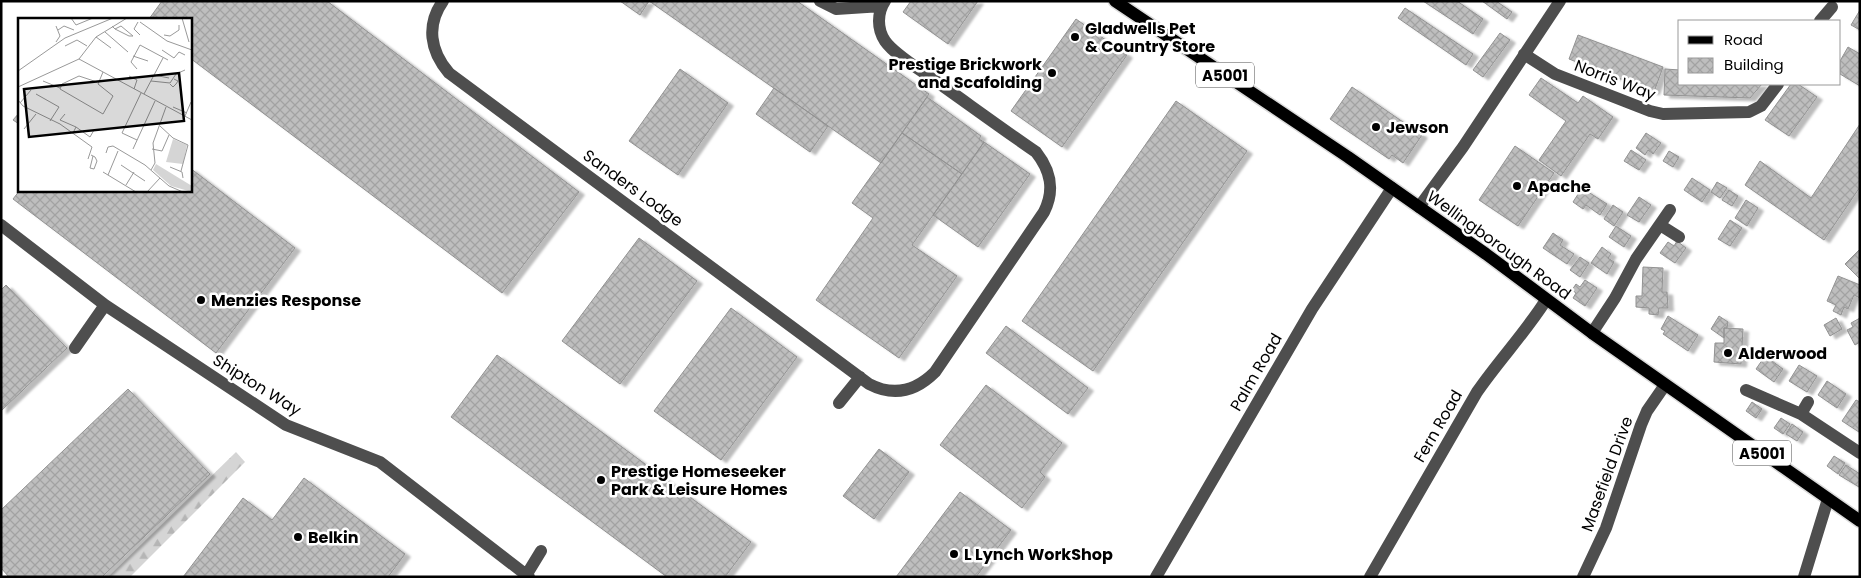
<svg xmlns="http://www.w3.org/2000/svg" width="1861" height="578" font-family="Poppins,sans-serif">
	<style>
		.forest { fill: url(#forest-firs) }
		.building { fill: url(#building-cross-hatch); stroke: #929292; filter: url(#shadow) }
		.lines { fill: none; stroke-linecap: round; stroke-linejoin: round }
		.major-casing { stroke: #dbdbdb; stroke-width: 15 }
		.minor { stroke: #4e4e4e; stroke-width: 12 }
		.major { stroke: #000; stroke-width: 12 }
		.poi-dot { fill: #000; stroke: #fff; stroke-width: 2 }
		.labels { text-anchor: middle; dominant-baseline: central; stroke-width: 5; stroke-linejoin: round; paint-order: stroke }
		.shield { fill: #fff; stroke: #4c4c4c; stroke-width: 1 }
		.shield-label { font-size: 15px; font-weight: bold; fill: #000 }
		.poi-label { font-size: 16px; font-weight: bold; fill: #000; stroke: #fff; text-anchor: start }
		.street-label { font-size: 16px; fill: #000; stroke: #fff }
		.inset-road { fill: none; stroke: #999; stroke-width: 1 }
		.view { fill: #000; fill-opacity: 0.15; stroke: #000; stroke-width: 2.5 }
		.inset-edge { fill: none; stroke: #000; stroke-width: 2.5 }
	</style>
	<defs>
		<pattern id="forest-firs" width="22" height="20" patternUnits="userSpaceOnUse" patternTransform="scale(1.25)"><rect width="22" height="20" fill="#d5d5d5"/><path d="M5 1l3.5 6h-7zM16 11l3.5 6h-7z" fill="#b5b5b5"/></pattern>
		<pattern id="building-cross-hatch" width="8" height="8" patternUnits="userSpaceOnUse" patternTransform="scale(1.25)"><rect width="8" height="8" fill="#bebebe"/><path d="M0 0l8 8M0 8l8-8" fill="none" stroke="#a2a2a2"/></pattern>
		<filter id="shadow"><feDropShadow dx="5.5" dy="3" stdDeviation="1" flood-color="#0004"/></filter>
	</defs>
	<rect width="100%" height="100%" fill="#fff"/>
	<path class="forest" d="M236,452l9,10 -115,115h-22z"/>
	<path class="building" d="M162,1h165l252,191 -77,101 -312,-235v-39h-41z
		M620,1h29l-9,14z
		M649,1h148l132,93 -48,69z
		M911,1h67l-30,43 -45,-32z
		M1423,1h34l26,18 -10,15z
		M1482,1h14l16,11 -5,7z
		M1405,8l68,46 -7,11 -68,-47z
		M1860,10v20l-9,-5z
		M1076,19l51,36 -65,92 -51,-36z
		M1500,33l10,7 -27,37 -10,-7z
		M1578,35l85,32 -9,25 -85,-33z
		M1848,47l12,7v32l-20,-12v-13z
		M680,69l48,34 -50,72 -49,-34z
		M1665,69l15,1v14h82l-12,14 -86,-3z
		M1541,78l37,25 5,-7 30,21 -15,22 -8,-5 -29,42 -22,-16 27,-39 -37,-26z
		M1791,84h7l19,13 -28,39 -24,-16z
		M1352,87l70,48 -19,28 -11,-8 -3,4 -59,-40z
		M774,88l54,38 -18,26 -54,-38z
		M927,97l54,39 -2,3 5,3 -22,32 -60,-41z
		M1176,101l71,50 -154,220 -71,-50z
		M19,113v11l-6,-4z
		M1860,124v63l-36,53 -79,-55 15,-24 51,37z
		M902,133l60,41 -50,71 45,31 -58,82 -83,-58 57,-82 -21,-15z
		M1646,133l15,10 -8,11 -5,-4 -3,5 -9,-7z
		M984,142l46,32 -52,73 -45,-32z
		M1515,146l39,27 -36,53 -39,-26z
		M1631,150l15,10 -7,10 -15,-9z
		M1669,151l10,6 -6,10 -10,-6z
		M190,168l105,80 -79,105 -203,-154 7,-9h170z
		M1692,178l18,12 -8,12 -18,-12z
		M1717,182l10,6 -7,10 -9,-6z
		M1582,188l25,16 -7,11 -14,-10 -3,4 -10,-7z
		M1729,190l9,6 -6,10 -10,-6z
		M1639,197l12,8 -12,17 -12,-7z
		M1746,200l12,8 -11,18 -12,-8z
		M1613,205l10,7 -9,14 -10,-7z
		M1730,220l12,8 -12,18 -12,-7z
		M1616,226l15,10 -7,11 -15,-10z
		M1553,233l10,7 -3,5 14,9 -7,10 -24,-16z
		M639,238l58,43 -77,103 -58,-43z
		M1677,241l9,7 -11,15 -15,-10 8,-11 6,4z
		M1602,247l9,7 -3,4 6,4 -7,12 -16,-11z
		M1860,249v30l-15,-15z
		M1580,257l9,6 -9,14 -10,-7z
		M1643,267l20,1 -1,24h5l1,16h-9l-1,7 -9,-1v-6l-13,-1v-11h6z
		M1838,276l22,9v13l-6,-3 -6,14 -4,-2 -3,8 -8,-4 3,-6 -9,-4z
		M1585,280l12,8 -12,18 -12,-8 3,-5 -4,-3 4,-6 4,3z
		M6,285l61,63 -66,63v-121z
		M731,308l66,49 -76,103 -67,-49z
		M1668,316l30,19 -10,16 -25,-17 2,-3 -4,-2z
		M1719,316l9,6 -1,6h-3v10l-13,-9z
		M1836,318l6,11 -12,7 -6,-11z
		M1860,318v24l-5,3 -8,-15 6,-3 -2,-4z
		M1006,326l82,62 -20,26 -82,-61z
		M1724,328l19,1 -2,35 -27,-2 1,-19h9z
		M497,355l254,187 -26,35h-58l-216,-160z
		M1765,356l18,13 -9,13 -18,-13z
		M1799,365l18,11 -10,16 -18,-11z
		M1827,381l19,13 -9,14 -19,-13z
		M986,385l76,58 -22,29 5,5 -23,31 -82,-63z
		M128,389l82,85 -108,103h-93l-8,-9v-58z
		M1856,400l4,2 -1,30 -17,-11z
		M1752,402l10,7 -6,9 -10,-7z
		M1781,418l9,6 -7,10 -9,-6z
		M1792,424l11,8 -6,9 -11,-7z
		M879,449l30,23 -35,47 -31,-23z
		M1834,456l11,7 -7,11 -11,-8z
		M1846,465l14,9 -1,13 -20,-12z
		M304,478l101,76 -17,23h-205l60,-79 29,22z
		M960,492l51,38 -35,47h-80z"/>
	<g class="lines">
		<g class="major-casing">
			<path id="major" d="M1115,1l233,156 138,97 106,79 268,188"/>
		</g>
		<path class="minor" d="M443,1c-17,24 -13,50 6,72l420,311c25,13 47,7 66,-12l109,-160c11,-22 7,-41 -8,-60 -35,-24 -69,-49 -103,-73 -14,-10 -39,-25 -48,-38 -8,-12 -8,-28 0,-40
			M820,1l16,8 46,-3
			M1820,21l12,-14
			M1524,54l31,20 95,37 13,3 86,-2 12,-6 17,-22
			M1419,207l44,-60 97,-146
			M1,225l104,80 181,120 94,37 149,115
			M1660,225l19,12
			M1592,333l23,-35 21,-39 34,-49
			M75,348l30,-43
			M1746,390l55,24 59,39
			M839,403l21,-26
			M1801,414l7,-12
			M527,574l14,-23
			M1156,577l156,-268 80,-121
			M1370,577l107,-185c22,-32 48,-59 69,-92
			M1583,577l23,-49 35,-103 6,-14 18,-26
			M1804,577l24,-78"/>
		<use href="#major" class="major"/>
	</g>
	<g class="poi-dot">
		<circle cx="1075" cy="37" r="5"/>
		<circle cx="1052" cy="73" r="5"/>
		<circle cx="1376" cy="127" r="5"/>
		<circle cx="1517" cy="186" r="5"/>
		<circle cx="201" cy="300" r="5"/>
		<circle cx="1728" cy="353" r="5"/>
		<circle cx="601" cy="480" r="5"/>
		<circle cx="298" cy="537" r="5"/>
		<circle cx="954" cy="554" r="5"/>
	</g>
	<g class="labels">
		<g class="shield">
			<rect x="1196" y="62.5" width="58" height="25" rx="4"/>
			<rect x="1733" y="440.5" width="58" height="25" rx="4"/>
		</g>
		<g class="shield-label">
			<text x="1225" y="75">A5001</text>
			<text x="1762" y="453">A5001</text>
		</g>
		<g class="poi-label">
			<text x="1085" y="28">Gladwells Pet<tspan x="1085" dy="18">&amp; Country Store</tspan></text>
			<text x="1042" y="64" text-anchor="end">Prestige Brickwork<tspan x="1042" dy="18">and Scafolding</tspan></text>
			<text x="1386" y="127">Jewson</text>
			<text x="1527" y="186">Apache</text>
			<text x="211" y="300">Menzies Response</text>
			<text x="1738" y="353">Alderwood</text>
			<text x="611" y="471">Prestige Homeseeker<tspan x="611" dy="18">Park &amp; Leisure Homes</tspan></text>
			<text x="308" y="537">Belkin</text>
			<text x="964" y="554">L Lynch WorkShop</text>
		</g>
		<g class="street-label">
			<text transform="translate(1615 80) rotate(21)">Norris Way</text>
			<text transform="translate(633 188) rotate(36)">Sanders Lodge</text>
			<text transform="translate(1499 245) rotate(36)">Wellingborough Road</text>
			<text transform="translate(1256 372) rotate(-60)">Palm Road</text>
			<text transform="translate(257 385) rotate(32)">Shipton Way</text>
			<text transform="translate(1438 426) rotate(-60)">Fern Road</text>
			<text transform="translate(1607 474) rotate(-70)">Masefield Drive</text>
		</g>
	</g>
	<g transform="translate(18 18)">
		<rect width="174" height="174" fill="#fff"/>
		<path d="M155,121l14,6 -4,19 -17,-2zM138,146l36,22v6l-21,-6 -18,-16z" fill="#d5d5d5"/>
		<path class="inset-road" d="M53,0l5,7 17,-7M164,0l7,24M120,4l-4,7 6,6M122,4l27,19M94,8l3,3 14,7h4l-12,-10 -6,3M40,12l6,-4 10,4M87,14l23,20M146,17l6,1 9,-6v-5M78,19l15,11M149,23l25,9M38,24l4,-6 -4,-10M47,28l12,-6 10,6M144,32l12,8 5,-6 6,3M115,38l15,5M61,41l113,61M61,41l17,-22 31,-19M119,51l-6,-7 9,-17 28,15M0,53l47,-33 48,-20M136,57l15,3M111,58l8,4 -3,9M25,63l17,7M133,63l19,2 6,-9 9,-4M79,64l-18,-6 -17,8 -2,5 43,25 10,-18 -15,-12 5,-12M152,66l3,3 3,-3 2,-3 -4,-2M0,69l61,-28M18,76l23,13 -9,14M126,76l19,-36M0,82l5,6 37,18 32,23 -4,12M2,85l11,-13M155,89l14,6M47,96l-5,6 16,7M167,98l6,-14M142,108l13,12 15,7 -7,26M6,111l12,-15M55,115l3,-6 14,10 4,-7M119,122l-15,-7 19,-40M115,131l22,-48M134,131l10,2 7,-16M88,135l2,-6 5,-1 32,19 24,21 14,6M73,137l4,2 2,4 -3,8 -4,-1 3,-12M103,147l24,16M152,149l12,5 1,6M133,152l4,-7 -2,-20 13,-36M85,154l33,20M90,157l10,-24M108,167l8,-13M129,174l13,-14"/>
		<path class="view" d="M161,55l5,48 -155,16 -5,-48z"/>
		<rect width="174" height="174" class="inset-edge"/>
	</g>
	<rect width="1861" height="578" fill="none" stroke="#000000" stroke-width="5"/>
	<rect x="1678" y="20" width="162" height="65" fill="#ffffff" stroke="#999999"/>
	<rect x="1688" y="36" width="25" height="8" fill="#000000" stroke="#999999"/>
	<text x="1724" y="45" font-size="15" fill="#000000">Road</text>
	<rect x="1688" y="58" width="25" height="15" fill="url(#building-cross-hatch)" stroke="#999999"/>
	<text x="1724" y="70" font-size="15" fill="#000000">Building</text>
</svg>
